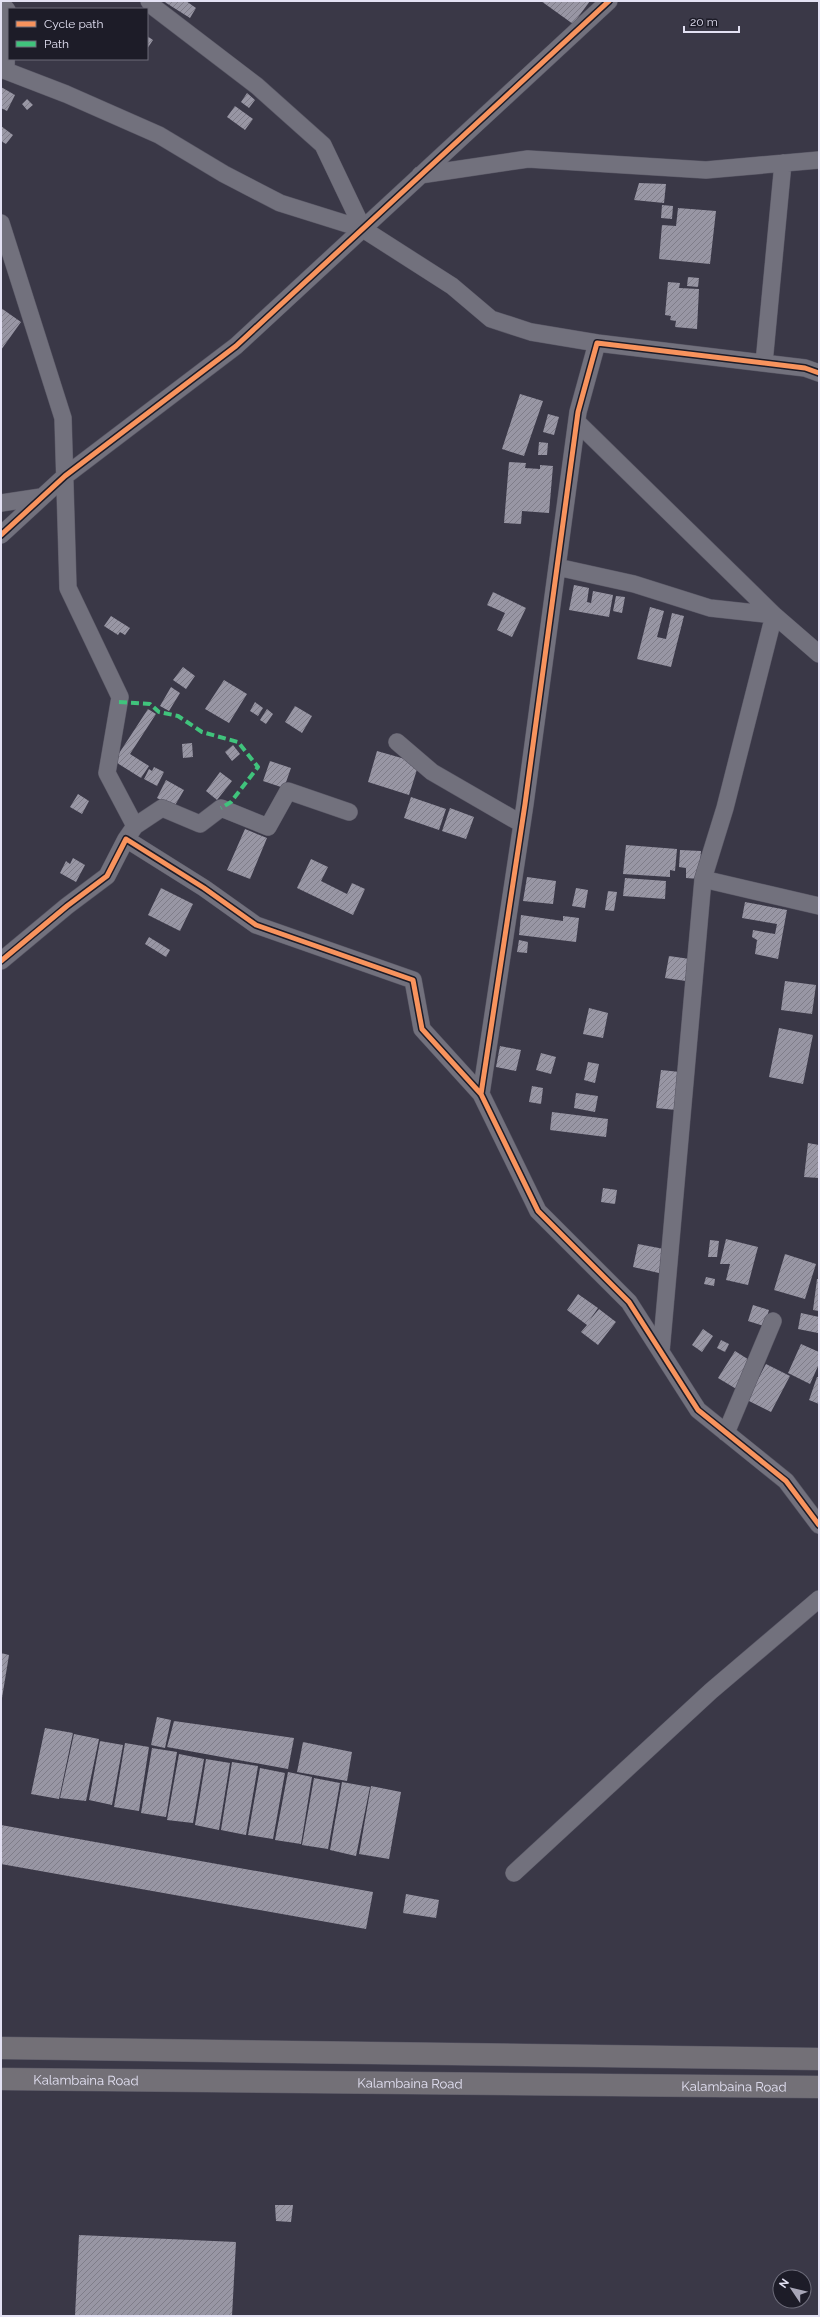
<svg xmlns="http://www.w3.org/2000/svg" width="820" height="2317" font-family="Raleway,sans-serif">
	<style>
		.building { fill: url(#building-hatch) }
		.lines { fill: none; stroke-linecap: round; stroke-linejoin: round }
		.minor-casing { stroke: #595765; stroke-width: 18 }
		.secondary-casing { stroke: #595765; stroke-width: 23 }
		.minor { stroke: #72717d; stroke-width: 17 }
		.secondary { stroke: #737077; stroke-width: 22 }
		.quiet { stroke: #40c37c; stroke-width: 4; stroke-dasharray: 8 4; stroke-linecap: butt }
		.cycleway-casing { stroke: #1d1c28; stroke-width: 8 }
		.cycleway { stroke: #f8935d; stroke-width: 5 }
		.labels { text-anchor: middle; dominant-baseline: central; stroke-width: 4; stroke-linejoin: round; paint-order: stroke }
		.street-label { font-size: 13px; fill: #e3e1f3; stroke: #1d1c28 }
	</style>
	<defs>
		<pattern id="building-hatch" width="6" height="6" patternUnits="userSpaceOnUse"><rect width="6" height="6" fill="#9896a4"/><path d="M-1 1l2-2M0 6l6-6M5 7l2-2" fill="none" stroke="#7f7d89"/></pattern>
	</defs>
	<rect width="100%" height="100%" fill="#3a3847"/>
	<path class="building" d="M163,1h23l10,7 -6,10z
		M541,1h49l-17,23z
		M147,36l6,4 -6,9z
		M1,87l14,8 -8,16 -6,-3z
		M247,93l8,7 -6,8 -8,-6z
		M27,99l6,6 -6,5 -5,-6z
		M235,106l18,13 -8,11 -18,-13z
		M1,126l12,9 -7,9 -5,-3z
		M639,183l27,1 -2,19 -30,-3z
		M662,205l11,1 -1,13 -11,-1z
		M678,208l38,3 -6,53 -51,-5 3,-34 14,1z
		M688,277l11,1 -1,9 -11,-1z
		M668,282l12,1 -1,5 20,1 -2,40 -22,-2 1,-6 -6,-1 1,-4 -6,-1z
		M1,308l20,14 -20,28z
		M520,394l23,7 -19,55 -22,-7z
		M548,414l11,3 -5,18 -11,-3z
		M539,442l9,1 -1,12h-9z
		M509,462l17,1 -1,5 15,1v-4l13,1 -4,47 -27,-2 -1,13 -17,-1z
		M574,585l15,3 -2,14 4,1 2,-12 20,4 -4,22 -40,-7z
		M493,592l33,16 -14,29 -15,-7 8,-17 -18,-8z
		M616,596l9,1 -3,16 -9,-2z
		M650,607l14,4 -7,26 9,2 6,-26 12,3 -13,51 -34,-8z
		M111,616l19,12 -5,7 -5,-3 -2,3 -14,-9z
		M183,667l12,9 -9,13 -13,-9z
		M224,680l23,14 -18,29 -24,-14z
		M171,687l9,6 -11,18 -9,-5z
		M255,702l8,6 -5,8 -8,-5z
		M295,706l17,10 -10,17 -17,-11z
		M148,709l8,5 -26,40 19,12 -8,12 -27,-17z
		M267,709l6,5 -7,10 -6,-4z
		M192,743l1,14 -10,1 -1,-14z
		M233,745l7,9 -8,7 -7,-9z
		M377,751l42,12 -10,32 -41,-13z
		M270,761l21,7 -7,20 -21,-7z
		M154,767l10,5 -7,14 -13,-7 5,-10 3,2z
		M220,772l12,9 -15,19 -11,-9z
		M166,780l18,10 -10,17 -17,-9z
		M78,794l11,7 -7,13 -12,-7z
		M411,797l35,12 -7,21 -35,-12z
		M450,808l24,9 -8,22 -24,-8z
		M245,829l22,9 -17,41 -23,-9z
		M626,845l51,4 -2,22 -5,-1v7l-47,-3z
		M680,850l21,1 -2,28 -13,-1v-10l-7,-1z
		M73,858l12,7 -9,17 -16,-9 6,-12 4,3z
		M311,859l17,8 -7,14 26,13 5,-11 13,6 -12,26 -56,-27z
		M527,877l29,4 -3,23 -30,-3z
		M625,878l41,3 -1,18 -42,-3z
		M161,888l32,16 -13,27 -32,-16z
		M576,888l12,2 -3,18 -13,-2z
		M608,891l9,1 -3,19 -9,-1z
		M745,902l42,8 -9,49 -23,-5 2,-14 -5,-3 1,-7 22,4 2,-10 -35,-6z
		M521,915l42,6v-5l16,2 -3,24 -57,-7z
		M149,937l21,13 -4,7 -21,-13z
		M519,940l9,2 -1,11 -10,-1z
		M669,956l21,3 -4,22 -21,-3z
		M785,981l31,4 -4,29 -31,-4z
		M589,1008l19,5 -5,25 -20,-4z
		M779,1028l34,7 -10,49 -34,-7z
		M500,1046l21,4 -5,21 -20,-4z
		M541,1053l15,4 -5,17 -15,-4z
		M588,1062l11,2 -4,19 -11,-3z
		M661,1070l19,2 -4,38 -20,-2z
		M532,1086l11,2 -2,16 -12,-2z
		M576,1093l22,3 -3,16 -21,-4z
		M552,1112l56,7 -2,18 -56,-7z
		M808,1143l11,2v33l-15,-1z
		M603,1188l14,2 -2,14 -14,-2z
		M726,1239l32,8 -10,38 -22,-5 4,-16h-10z
		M710,1240l9,1 -2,16h-9z
		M638,1244l26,5 -5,24 -26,-6z
		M785,1254l31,10 -11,35 -31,-9z
		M706,1277l9,2 -1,7 -10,-2z
		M817,1279h2v32l-6,-1z
		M578,1294l20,14 -9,13 10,-12 17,13 -18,23 -17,-13 6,-7 -20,-15z
		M753,1305l16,5 -5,16 -16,-5z
		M801,1313l18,4 -1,16 -20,-4z
		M703,1329l10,7 -11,16 -10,-7z
		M721,1340l8,4 -4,8 -8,-4z
		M801,1344l18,8v12l-9,20 -22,-11z
		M735,1351l19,12 -16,27 -20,-12z
		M766,1364l24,12 -19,36 -24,-12z
		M817,1377h2v27l-10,-4z
		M1,1653l8,2 -7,43h-1z
		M157,1717l14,3 -6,28 -14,-3z
		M174,1721l120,17 -6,31 -121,-22z
		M45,1728l28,5 -14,66 -28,-5z
		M74,1734l25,5 -13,62 -26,-3z
		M100,1741l23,4 -11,60 -23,-5z
		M303,1742l49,10 -5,29 -50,-9z
		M125,1743l24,4 -10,64 -25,-4z
		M152,1748l25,4 -11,65 -25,-4z
		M179,1754l25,5 -11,64 -26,-3z
		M206,1759l24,4 -11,67 -24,-5z
		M232,1762l26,4 -12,69 -25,-5z
		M260,1768l25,5 -12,66 -25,-4z
		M288,1772l24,5 -11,67 -26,-4z
		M314,1778l26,5 -12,66 -26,-4z
		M342,1782l28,5 -14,69 -26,-6z
		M371,1786l30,6 -12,67 -30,-5z
		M1,1825l372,67 -7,37 -365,-65z
		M406,1894l33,6 -3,18 -33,-5z
		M275,2205h18l-2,17 -15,-1z
		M79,2235l157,7 -4,74h-157z"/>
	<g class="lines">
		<g class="minor-casing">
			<path id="minor" d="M149,1l6,7 102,78 66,59 40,84
				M1,3l6,7 -1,61
				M1,69l65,25 93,41 65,39 56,29 83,26 89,57 39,33 40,13 66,11
				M420,175l108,-16 178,11 113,-10
				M1,223l62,195 5,170 52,109 -13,76 28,53 -9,13
				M764,363l19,-200
				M577,422l197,193 45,39
				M1,503l40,-6
				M1,535l64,-59 171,-130 373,-345
				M557,567l77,17 76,24 64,7 -49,193 -22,71
				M397,742l35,30 90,52
				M135,826l27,-18 38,16 21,-16 47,19 20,-36 61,21
				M1,961l66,-55 40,-30 19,-37 78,49 52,37 157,55 9,49 59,65 57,117 91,91 69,108 88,71 33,44
				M481,1094l44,-290 53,-392 19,-69 208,25 14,5
				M661,1352l42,-473 116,27
				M726,1433l47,-112
				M514,1873l197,-182 108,-92"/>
		</g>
		<g class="secondary-casing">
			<g id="secondary">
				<path d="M1,2048l818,11"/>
				<path id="s1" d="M1,2079l818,8"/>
			</g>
		</g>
		<use href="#minor" class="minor"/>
		<use href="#secondary" class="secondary"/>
		<path class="quiet" d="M119,702l31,2 9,8 19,4 24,16 36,10 20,25 -27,35 -10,6"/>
		<g class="cycleway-casing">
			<path id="cycleway" d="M1,535l64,-59 171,-130 373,-345
				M1,961l66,-55 40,-30 19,-37 78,49 52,37 157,55 9,49 59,65 57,117 91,91 69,108 88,71 33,44
				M481,1094l44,-290 53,-392 19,-69 208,25 14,5"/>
		</g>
		<use href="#cycleway" class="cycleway"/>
	</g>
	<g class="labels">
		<g class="street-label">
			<text stroke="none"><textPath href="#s1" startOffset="85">Kalambaina Road</textPath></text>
			<text stroke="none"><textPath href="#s1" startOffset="409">Kalambaina Road</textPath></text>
			<text stroke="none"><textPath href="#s1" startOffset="733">Kalambaina Road</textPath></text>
		</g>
	</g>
	<rect width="820" height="2317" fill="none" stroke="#e3e1f3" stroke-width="4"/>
	<rect x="8" y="8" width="140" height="52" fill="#1d1c28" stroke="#6c6b79"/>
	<rect x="16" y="21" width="20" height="6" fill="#f8935d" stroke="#6c6b79"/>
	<text x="44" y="28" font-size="12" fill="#e3e1f3">Cycle path</text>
	<rect x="16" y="41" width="20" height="6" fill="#40c37c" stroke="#6c6b79"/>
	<text x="44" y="48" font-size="12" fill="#e3e1f3">Path</text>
	<g transform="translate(792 2289) rotate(305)"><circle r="19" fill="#1d1c28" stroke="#6c6b79"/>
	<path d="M0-3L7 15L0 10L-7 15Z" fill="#a8a6b7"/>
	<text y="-6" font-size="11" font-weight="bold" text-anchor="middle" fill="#e3e1f3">N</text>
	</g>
	<path d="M684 26v6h55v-6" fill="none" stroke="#e3e1f3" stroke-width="2"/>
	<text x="690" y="26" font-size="12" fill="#e3e1f3" stroke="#1d1c28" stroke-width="3" paint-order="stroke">20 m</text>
</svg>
